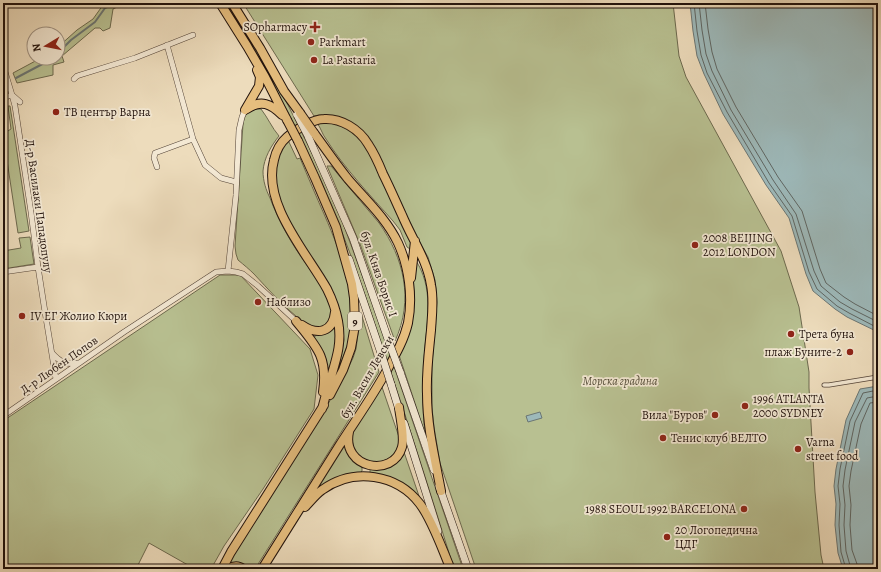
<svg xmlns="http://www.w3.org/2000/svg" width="881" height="572" font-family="Alegreya,serif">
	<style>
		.green { fill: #b8c091; stroke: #6c694e }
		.water { fill: #9db9ba; stroke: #6b7674 }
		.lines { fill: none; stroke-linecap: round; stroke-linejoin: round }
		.shore { stroke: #5f6663; stroke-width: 1 }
		.stream { stroke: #6b7674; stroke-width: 2 }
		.pedestrian-casing { stroke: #544438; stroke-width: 5 }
		.minor-casing { stroke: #544438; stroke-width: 6 }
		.secondary-casing { stroke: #21120c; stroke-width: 8 }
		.trunk-casing { stroke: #21120c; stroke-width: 10 }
		.pedestrian { stroke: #f3e8d3; stroke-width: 3.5 }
		.minor { stroke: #f3e8d3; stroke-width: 5 }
		.secondary { stroke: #f3e8d3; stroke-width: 7 }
		.trunk { stroke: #e6be7e; stroke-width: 8 }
		.secondary-bridge-casing { stroke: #21120c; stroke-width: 8; stroke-linecap: butt }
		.trunk-bridge-casing { stroke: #21120c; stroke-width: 10; stroke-linecap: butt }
		.secondary-bridge { stroke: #f3e8d3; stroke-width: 7 }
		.trunk-bridge { stroke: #e6be7e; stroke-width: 8 }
		.poi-dot { fill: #8f2418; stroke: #f3e8d3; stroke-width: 1.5 }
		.labels { text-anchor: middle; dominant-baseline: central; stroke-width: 3.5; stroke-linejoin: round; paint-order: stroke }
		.shield { fill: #f3e8d3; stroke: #605248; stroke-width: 1 }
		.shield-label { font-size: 11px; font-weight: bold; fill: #21120c }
		.poi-label { font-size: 12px; fill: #21120c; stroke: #f3e8d3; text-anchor: start }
		.street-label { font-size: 12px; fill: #21120c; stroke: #f3e8d3 }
		.park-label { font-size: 12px; font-style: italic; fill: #564f3b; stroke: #f3e8d3 }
	</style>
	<rect width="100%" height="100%" fill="#eddcbc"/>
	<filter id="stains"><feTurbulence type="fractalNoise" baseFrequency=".005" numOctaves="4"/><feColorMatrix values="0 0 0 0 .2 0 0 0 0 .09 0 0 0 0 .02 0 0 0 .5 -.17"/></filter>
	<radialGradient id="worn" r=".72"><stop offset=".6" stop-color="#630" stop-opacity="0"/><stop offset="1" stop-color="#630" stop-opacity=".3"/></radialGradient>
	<path class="green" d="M106,3h19l-12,6 -3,19 -7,3 -3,-3h-5l-33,28 2,6 -11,3v10l-36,8 -4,-10 28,-15h17v-11l19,-17 16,-11 10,-14z
		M224,3h4l23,37 37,65 39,79 14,34 31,84 91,267h-9c-22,-71 -44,-141 -68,-211 -18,-55 -36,-109 -59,-162 -28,-68 -64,-131 -103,-193z
		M243,3h430l6,53 7,21 95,174 18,56 10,65v16l6,104 6,63 3,14h-348l-36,-106 -6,-36 -2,-19v-44l5,-62 -2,-22 -7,-23 -18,-32 -40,-85 -40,-24 -11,-1 -5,1z
		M8,106h2l19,125 -11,2 -15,-99 8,-5z
		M254,109h7c7,9 11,19 18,27 -8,10 -15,22 -16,35 0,10 3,19 7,27 9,24 21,45 36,66 9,13 19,25 24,39 2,6 2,12 -1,18 -5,7 -15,7 -22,4 -4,-2 -7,-5 -10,-8 -16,-13 -29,-28 -43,-43 -5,-5 -10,-9 -16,-14l-2,-6 -1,-8 8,-122c1,-8 4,-12 11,-15z
		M330,122l13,3 14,10 13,17 42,93 -2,4 -3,-2 -7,-17 -7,-9c-23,-26 -48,-52 -67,-82 -4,-5 -5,-11 -9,-16z
		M288,140l9,19 3,-1c8,19 16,38 24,56 19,44 39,94 20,141 -2,6 -4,12 -7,17l5,-21 2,-11 -2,-17 -2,-11 -27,-49 -29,-50 -10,-34 5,-27z
		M327,166h4l48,57c25,35 35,77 16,118l-35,-97z
		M30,237l4,27 -31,5v-18l18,-3 -2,-10z
		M415,260c3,3 4,6 6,10 13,29 4,62 3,92 -1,24 -2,47 1,71l-26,-78 14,-39 1,-13 -1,-42z
		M220,275h20l70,74 8,26 -4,34 -51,80 -39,57 -13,23h-16l-46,-26 -13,26h-133v-148z
		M361,313l18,59 -124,197h-7c-5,-7 -12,-8 -20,-5l95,-151 22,-39 8,-16 3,-9 2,-15 2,-19z
		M334,323l4,16 -9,34 -2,2 -13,-36v-2z
		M382,387l17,50v5l-1,5 -4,7 -8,6 -11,3 -11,-3 -11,-10 -2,-17z
		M344,445h1l9,15 8,7v4l-2,2c-16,2 -29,7 -43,16h-2z
		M404,452l15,44 -6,-4 -43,-19v-5l29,-10z"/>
	<path class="water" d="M690,3h188v329l-31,-15 -12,-8 -22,-18 -7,-17 -17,-56 -23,-33 -43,-71 -19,-40 -7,-18 -4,-25z
		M878,386v183h-35l-5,-16 -3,-28 1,-21 -2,-18 2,-17 10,-49 14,-31z
		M540,412l2,6 -14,4 -2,-6z"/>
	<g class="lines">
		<path class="shore" d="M694,3l3,28 4,24 6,18 20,39 42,71 23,33 17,56 8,17 20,17 12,7 29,15
			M699,3l3,27 4,24 6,17 19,39 42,70 23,34 18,57 7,15 19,16 12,7 26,13
			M705,3l3,26 4,23 5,17 19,38 42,70 24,34 18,58 6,14 18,14 11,7 23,12
			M846,569l-5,-17 -2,-27 1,-21 -2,-18 2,-17 10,-48 13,-28 15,-3
			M851,569l-5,-18 -2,-26 1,-20 -2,-19 2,-16 10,-48 12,-24 11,-2
			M857,569v-5l-5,-14 -2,-25 1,-20 -2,-19 2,-15 10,-47 9,-21 8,-1"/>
		<path class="stream" d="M58,53l13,-13 24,-18 10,-14 10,-5
			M16,78l34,-18 3,-2"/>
		<g class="pedestrian-casing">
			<path id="pedestrian" d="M824,385h5l49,-8"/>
		</g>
		<g class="minor-casing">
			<path id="minor" d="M167,45l26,94 12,26 16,13 15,4
				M3,65l9,30 3,11 16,106 7,55 7,45 11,67
				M74,79l3,-3 3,-1 55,-17 58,-23
				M3,98l9,-3 8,7
				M157,167l-3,-9 1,-5 38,-14
				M228,271l8,-76 3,-65 3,-13 3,-7
				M3,272l35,-5
				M52,353c8,9 14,12 26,10
				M3,416l121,-84 92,-60 12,-1 8,1 7,2 15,12 38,35"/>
		</g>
		<g class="secondary-casing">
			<path id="secondary" d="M308,136l45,102 37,107
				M349,259l34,100
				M400,372l34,98
				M391,384l9,29
				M404,423l34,108
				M439,486l29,83"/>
		</g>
		<g class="trunk-casing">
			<path id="trunk" d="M220,3l27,43 18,31 22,43
				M232,3l28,45 24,43 16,22
				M247,109c14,-10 24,-5 35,6
				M245,110l14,-24 1,-9 -3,-7
				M298,141l17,37 21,49 16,57 2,14 1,27 -4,23 -8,22 -13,25
				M411,278l4,-37
				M296,321c21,26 32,36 27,71
				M302,325c16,11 31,7 33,-13
				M322,409c3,-11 6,-22 9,-32 6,-20 11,-35 7,-56 -2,-11 -6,-22 -11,-32 -20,-36 -65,-85 -53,-129 2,-9 6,-17 13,-23 8,-7 26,-18 37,-18 17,-1 35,10 44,25 6,9 11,20 15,30 7,14 13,28 19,41 10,24 25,45 29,70 3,15 1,30 0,45 -2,21 -5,43 -4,64 0,33 8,65 14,97
				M349,432c-8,36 44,47 53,15 3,-9 -2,-30 -3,-40
				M305,507c6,-6 11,-13 17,-17 32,-23 75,-16 98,14 12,16 21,42 29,61
				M222,569l9,-17 93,-147
				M228,569c5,-3 10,-4 15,0
				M262,569c26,-41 51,-82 77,-123 16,-25 34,-50 48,-76 9,-16 17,-30 21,-47 5,-26 1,-56 -10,-80 -12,-25 -33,-44 -50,-64 -12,-15 -23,-31 -34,-46"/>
		</g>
		<use href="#pedestrian" class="pedestrian"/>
		<use href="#minor" class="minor"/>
		<use href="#secondary" class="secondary"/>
		<use href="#trunk" class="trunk"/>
		<g class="secondary-bridge-casing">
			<path id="secondary-bridge" d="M297,115l11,21
				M390,345l10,27
				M383,359l8,25"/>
		</g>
		<g class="trunk-bridge-casing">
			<path id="trunk-bridge" d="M300,113l14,20
				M287,120l11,21"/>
		</g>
		<use href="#secondary-bridge" class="secondary-bridge"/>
		<use href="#trunk-bridge" class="trunk-bridge"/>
	</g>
	<g class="poi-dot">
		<path d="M313 21h4v4h4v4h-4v4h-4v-4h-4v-4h4z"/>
		<circle cx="311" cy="42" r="4"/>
		<circle cx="314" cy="60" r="4"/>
		<circle cx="56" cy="112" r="4"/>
		<circle cx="695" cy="245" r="4"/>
		<circle cx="258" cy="302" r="4"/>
		<circle cx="22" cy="316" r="4"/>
		<circle cx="791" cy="334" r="4"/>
		<circle cx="850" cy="352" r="4"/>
		<circle cx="745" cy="406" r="4"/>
		<circle cx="715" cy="415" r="4"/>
		<circle cx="663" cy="438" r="4"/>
		<circle cx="798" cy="449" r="4"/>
		<circle cx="744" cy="509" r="4"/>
		<circle cx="667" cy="537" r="4"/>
	</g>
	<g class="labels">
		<rect class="shield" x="348" y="312" width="14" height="18" rx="3"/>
		<g class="shield-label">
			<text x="355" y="321">9</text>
		</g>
		<g class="poi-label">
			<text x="307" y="27" text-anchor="end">SOpharmacy</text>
			<text x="319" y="42">Parkmart</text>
			<text x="322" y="60">La Pastaria</text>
			<text x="64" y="112">ТВ център Варна</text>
			<text x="703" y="238">2008 BEIJING<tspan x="703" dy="14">2012 LONDON</tspan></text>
			<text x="266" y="302">Наблизо</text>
			<text x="30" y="316">IV ЕГ Жолио Кюри</text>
			<text x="799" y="334">Трета буна</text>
			<text x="842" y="352" text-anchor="end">плаж Буните-2</text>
			<text x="753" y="399">1996 ATLANTA<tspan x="753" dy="14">2000 SYDNEY</tspan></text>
			<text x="707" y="415" text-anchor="end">Вила "Буров"</text>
			<text x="671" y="438">Тенис клуб ВЕЛТО</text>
			<text x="806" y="442">Varna<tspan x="806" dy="14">street food</tspan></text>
			<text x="736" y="509" text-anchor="end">1988 SEOUL 1992 BARCELONA</text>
			<text x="675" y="530">20 Логопедична<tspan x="675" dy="14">ЦДГ</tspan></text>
		</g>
		<g class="street-label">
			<text transform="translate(39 206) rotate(82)">Д-р Василаки Пападопулу</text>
			<text transform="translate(379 274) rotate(71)">бул. Княз Борис I</text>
			<text transform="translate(59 365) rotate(-35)">Д-р Любен Попов</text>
			<text transform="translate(367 377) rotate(-60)">бул. Васил Левски</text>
		</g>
		<g class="park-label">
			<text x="620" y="381">Морска градина</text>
		</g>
	</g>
	<rect width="881" height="572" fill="none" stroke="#eddcbc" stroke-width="16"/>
	<rect x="4" y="4" width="873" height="564" fill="none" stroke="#21120c" stroke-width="2"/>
	<rect x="8" y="8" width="865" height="556" fill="none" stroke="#21120c"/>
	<g transform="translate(46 46) rotate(260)"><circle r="19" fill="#f3e8d3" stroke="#9f9283"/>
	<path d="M0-3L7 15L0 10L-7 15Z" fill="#8f2418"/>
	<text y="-6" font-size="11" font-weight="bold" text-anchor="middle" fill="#21120c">N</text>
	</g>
	<rect width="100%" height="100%" filter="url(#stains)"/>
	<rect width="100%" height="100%" fill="url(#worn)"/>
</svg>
